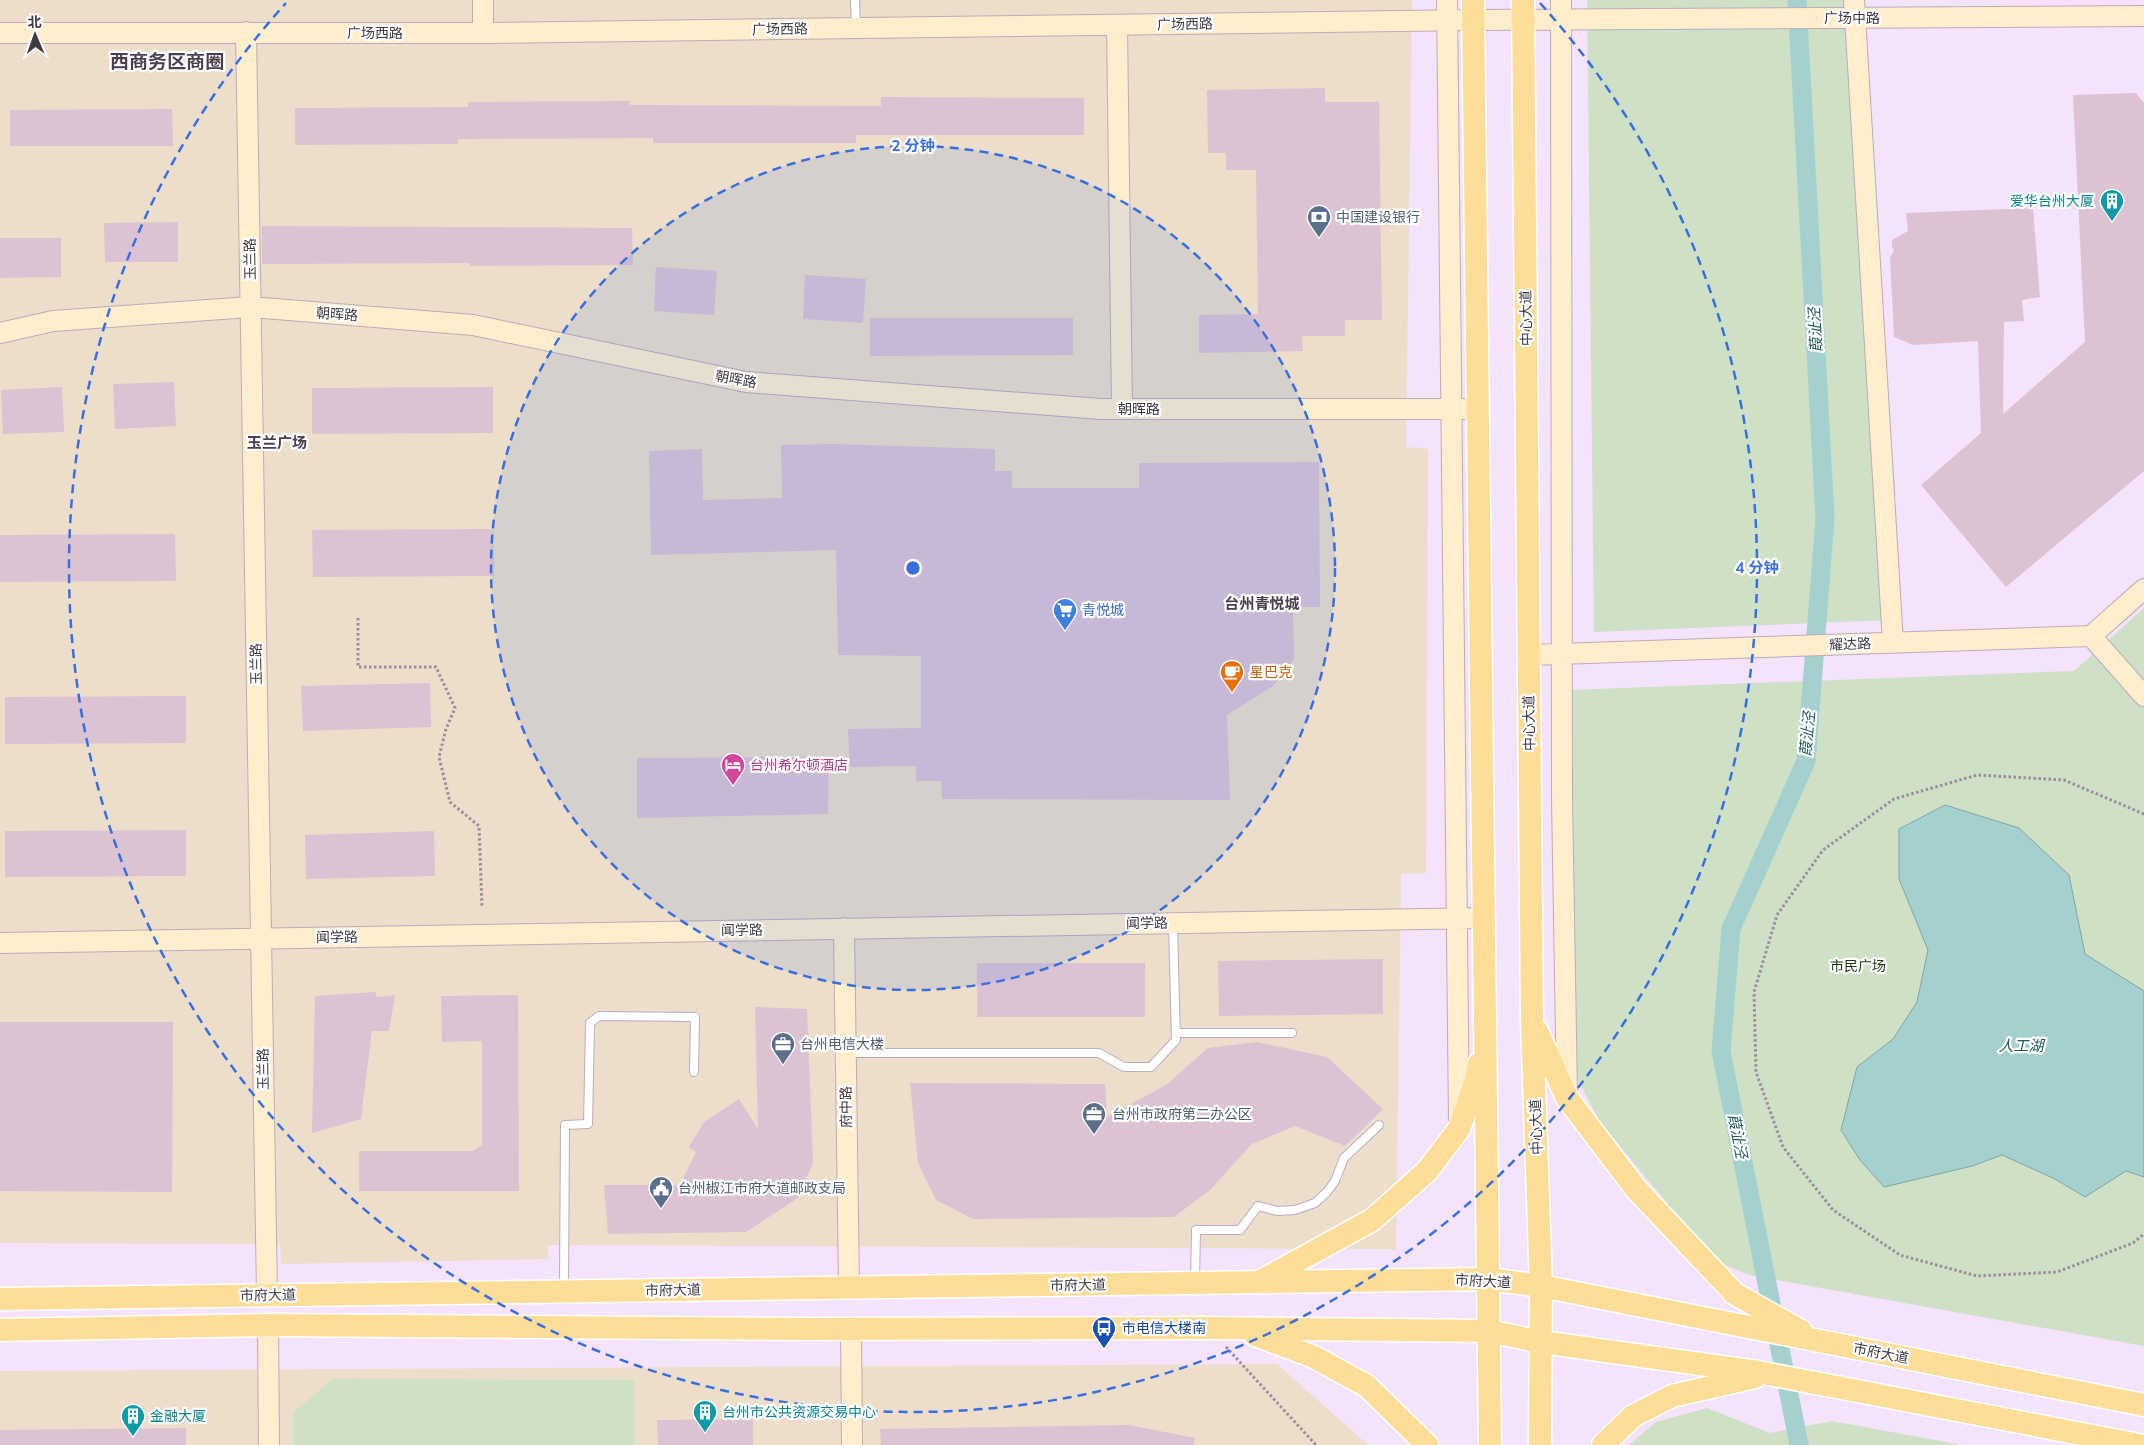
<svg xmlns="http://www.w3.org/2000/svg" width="2144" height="1445" font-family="Mulish,'Noto Sans SC',sans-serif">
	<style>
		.commercial { fill: #ecdecb }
		.green { fill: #cee0c6 }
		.water { fill: #a4d0d0; stroke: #86a3a5 }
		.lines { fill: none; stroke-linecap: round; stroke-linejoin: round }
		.canal { stroke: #a4d0d0; stroke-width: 19 }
		.building { fill: #dbc3d4 }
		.lane-casing { stroke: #bbabc1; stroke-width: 10 }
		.secondary-casing { stroke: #bbabc1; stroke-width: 22 }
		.primary-casing { stroke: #fff; stroke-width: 25 }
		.path { stroke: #998d9e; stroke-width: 3; stroke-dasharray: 2.5 2.5; stroke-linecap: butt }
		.lane { stroke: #fff; stroke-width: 8 }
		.secondary { stroke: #feeecc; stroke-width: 20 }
		.primary { stroke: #fddd98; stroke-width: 22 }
		.ring { fill: none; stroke: #396ede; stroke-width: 2.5; stroke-dasharray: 9 6 }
		.labels { text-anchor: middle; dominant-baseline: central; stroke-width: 4.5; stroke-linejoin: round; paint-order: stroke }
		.street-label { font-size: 14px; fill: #3f3942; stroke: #fff }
		.culture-label { font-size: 14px; fill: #0d838f; stroke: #fff; text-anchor: start }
		.service-label { font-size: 14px; fill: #4e5e75; stroke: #fff; text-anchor: start }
		.shop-label { font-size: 14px; fill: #366cbe; stroke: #fff; text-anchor: start }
		.food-label { font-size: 14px; fill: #c56008; stroke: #fff; text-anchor: start }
		.hotel-label { font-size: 14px; fill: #b23c85; stroke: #fff; text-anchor: start }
		.park-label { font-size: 14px; fill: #183409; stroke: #fff }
		.transit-label { font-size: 14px; fill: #164399; stroke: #fff; text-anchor: start }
		.water-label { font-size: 15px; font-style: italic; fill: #1e5a5b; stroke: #fff }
		.neighbourhood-label { font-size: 15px; font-weight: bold; fill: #4b3e51; stroke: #fff }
		.district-label { font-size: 19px; font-weight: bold; fill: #4b3e51; stroke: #fff }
		.centre { fill: #396ede; stroke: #fff; stroke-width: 2.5 }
		.ring-label { font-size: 15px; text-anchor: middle; font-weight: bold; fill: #396ede; stroke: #fff; stroke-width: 4.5; stroke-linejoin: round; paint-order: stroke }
	</style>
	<rect width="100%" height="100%" fill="#f4e3fb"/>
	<path class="commercial" d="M0,0h1412l-6,447 22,2 -2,424 -25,1 -5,375 -848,-4v14l-267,5 -1,-20 -280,-1z
		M1277,1364l91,81h-1368v-74z"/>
	<path class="green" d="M1587,0h267l37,620 -297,12z
		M2144,608v738l-395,-71 -34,-14 -115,-139 -27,-51 -3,-381 504,-19z
		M333,1379l301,1 1,65h-342v-32z
		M1707,1408l63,25 62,-12 130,24h-333l27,-23z"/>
	<path class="water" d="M1945,805l74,23 50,47 16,79 59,37v186l-18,-6 -41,26 -30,-18 -53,-24 -30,11 -88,21 -24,-27 -19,-30 16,-63 36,-28 24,-37 11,-52 -29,-71v-50z"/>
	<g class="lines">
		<path class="canal" d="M1797,0l28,519 -19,242 -75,168 -10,122 78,394"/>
	</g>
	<path class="building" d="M1325,88v14h54l3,218h-37v16h-43l1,15 -104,2v-38l59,-1 -2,-144h-30v-17h-18l-1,-63z
		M2136,93l8,10v368l-138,116 -85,-102 60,-52 -3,-92 -65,4 -19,-8 -4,-79 4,-7 -2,-5v-6l16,-9 -2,-18 127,-5 7,89 -18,3 2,21 -20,1 -1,92 82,-72 -12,-247z
		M881,97l203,1v37h-228v8h-203v-5l-195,1v5l-163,1v-37l173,-1v-5l162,-1v4l251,1z
		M172,109l1,37h-163v-36z
		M178,222v40h-73l-1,-39z
		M262,226l370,2 1,37 -163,1v-3l-208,1z
		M0,238h61v39l-61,1z
		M656,267l61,4 -3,44 -60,-4z
		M805,275l61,4 -3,44 -60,-4z
		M870,318h203v37l-203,1z
		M174,382l2,44 -61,3 -2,-45z
		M62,387l2,45 -61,2 -2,-44z
		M493,387v46l-181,1v-46z
		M833,444l162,5v22h17v17h127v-25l180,-1 1,145h-27l1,52 -21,27 -46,29 3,85 -288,-1 -1,-18h-25v-15l-66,1 -2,-38 73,-1v-72l-83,-1 -2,-105 -185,5 -2,-104 53,-2 1,51 79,-2 -1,-53z
		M493,529l1,47 -181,1 -1,-47z
		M175,534l1,47 -176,1v-47z
		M430,683l1,44 -128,4 -2,-45z
		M186,696v47l-181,1v-47z
		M829,757l-1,57 -191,4v-60z
		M186,830v46l-181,1v-46z
		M434,831l1,45 -129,3 -1,-44z
		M1383,959v55l-164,2 -1,-55z
		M977,963h168v54h-168z
		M376,992v5l19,-2 -6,36h-17l-11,88 -49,14 3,-137z
		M518,995l1,196h-160v-40h114l9,-6v-104l-40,1 -1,-46z
		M755,1007l52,2 6,154 -15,35 -52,34 -138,2 -4,-49h76l16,-33 -7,-5 15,-25 35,-23 19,30z
		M0,1022h173l-1,170 -172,-1z
		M1257,1042l70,15 56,52 -38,37 -50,-20 -43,18 -42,46 -36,27 -201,2 -37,-19 -18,-37 -8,-80 195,1 2,33 59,-32 42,-37z
		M753,1419v26h-95l-1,-25z
		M1129,1425l66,13 -1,7h-313l-1,-16z
		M186,1428v17h-186v-15z"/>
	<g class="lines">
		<g class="lane-casing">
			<path id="lane" d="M855,0l1,28
				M1176,1033h116
				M847,1053h252l25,14h27l25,-27 -3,-116
				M1195,1281l1,-51h44l18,-24 19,5 18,-1 20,-7 12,-11 8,-11 9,-23 35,-33
				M564,1289l1,-164 23,-1 2,-101 9,-7 96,1 -1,55"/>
		</g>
		<g class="secondary-casing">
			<path id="secondary" d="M483,0v33
				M1447,0l12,1123
				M1561,0l1,798 5,298
				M1854,0l39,643
				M1117,25l5,384
				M246,32l21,1263
				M0,33h483l990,-13 671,-4
				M0,333l53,-12 197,-14 223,18 273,57 355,27h377
				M2091,636l53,-47
				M1529,655l562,-19 53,60
				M844,928l5,359
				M0,943l1485,-25
				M268,1325l1,120
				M851,1328l1,117"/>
		</g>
		<g class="primary-casing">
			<path id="primary" d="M1473,0l17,1445
				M1523,0l9,1021 9,265 -1,159
				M1537,1031l30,67 69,91 99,105 66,37
				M1261,1281l111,-61 55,-49 32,-42 17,-49 3,-16
				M0,1299l1489,-20 52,7 603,119
				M0,1330l268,-5 541,4 400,-1 280,3 52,11 217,30 381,73
				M1255,1335l59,22 53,29 60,59
				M1603,1445l30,-29 39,-20 83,-19"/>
		</g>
		<path class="path" d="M358,618v49h78l19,41 -9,21 -7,28 11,45 29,24 3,81
			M2144,814l-80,-34 -87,-5 -83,24 -71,51 -46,65 -23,77 2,80 27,75 50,63 67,45 77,21 80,-4 76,-29 11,-9
			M1226,1347l90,98"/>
		<use href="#lane" class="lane"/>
		<use href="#secondary" class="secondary"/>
		<use href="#primary" class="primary"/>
	</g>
	<circle cx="913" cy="568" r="422" fill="#396ede" fill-opacity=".12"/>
	<g class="ring">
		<circle cx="913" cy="568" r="422"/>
		<path d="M1540 3A844 844 0 1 1 286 3"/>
	</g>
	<defs>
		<g id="building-pin" transform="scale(1.25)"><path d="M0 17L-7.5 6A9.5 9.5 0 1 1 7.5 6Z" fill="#0f9aa8" stroke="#fff"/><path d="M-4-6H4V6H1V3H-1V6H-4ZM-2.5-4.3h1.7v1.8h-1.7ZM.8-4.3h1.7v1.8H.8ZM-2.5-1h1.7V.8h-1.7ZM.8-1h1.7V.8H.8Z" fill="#fff"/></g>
		<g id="bank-pin" transform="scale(1.25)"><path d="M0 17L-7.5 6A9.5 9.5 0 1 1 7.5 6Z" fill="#5c6f8a" stroke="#fff"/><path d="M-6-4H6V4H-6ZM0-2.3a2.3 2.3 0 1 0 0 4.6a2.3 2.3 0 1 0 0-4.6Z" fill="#fff"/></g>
		<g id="supermarket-pin" transform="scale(1.25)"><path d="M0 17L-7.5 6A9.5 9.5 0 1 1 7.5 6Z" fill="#3f7fe0" stroke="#fff"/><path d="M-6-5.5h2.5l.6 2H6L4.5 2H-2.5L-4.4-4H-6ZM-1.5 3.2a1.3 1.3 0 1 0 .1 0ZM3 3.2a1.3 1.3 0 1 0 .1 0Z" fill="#fff"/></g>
		<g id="cafe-pin" transform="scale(1.25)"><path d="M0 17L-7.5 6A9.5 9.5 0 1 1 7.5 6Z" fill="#e8710a" stroke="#fff"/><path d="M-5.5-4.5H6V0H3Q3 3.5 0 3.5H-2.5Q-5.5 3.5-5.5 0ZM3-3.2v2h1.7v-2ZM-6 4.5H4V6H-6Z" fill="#fff"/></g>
		<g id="hotel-pin" transform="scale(1.25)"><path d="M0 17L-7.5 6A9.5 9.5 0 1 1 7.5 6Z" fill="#d1479c" stroke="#fff"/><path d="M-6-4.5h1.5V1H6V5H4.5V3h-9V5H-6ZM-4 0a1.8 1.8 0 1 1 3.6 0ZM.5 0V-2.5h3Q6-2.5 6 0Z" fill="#fff"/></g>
		<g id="office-pin" transform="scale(1.25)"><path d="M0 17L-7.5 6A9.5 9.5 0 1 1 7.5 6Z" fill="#5c6f8a" stroke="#fff"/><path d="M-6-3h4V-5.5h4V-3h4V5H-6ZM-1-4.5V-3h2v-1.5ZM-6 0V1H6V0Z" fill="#fff"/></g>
		<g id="civic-pin" transform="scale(1.25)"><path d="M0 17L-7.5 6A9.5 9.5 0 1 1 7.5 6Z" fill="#5c6f8a" stroke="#fff"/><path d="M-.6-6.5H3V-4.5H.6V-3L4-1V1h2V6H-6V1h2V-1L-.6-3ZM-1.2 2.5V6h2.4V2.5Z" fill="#fff"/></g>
		<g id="bus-pin" transform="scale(1.25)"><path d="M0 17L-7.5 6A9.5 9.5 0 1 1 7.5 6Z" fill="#1a4fb4" stroke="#fff"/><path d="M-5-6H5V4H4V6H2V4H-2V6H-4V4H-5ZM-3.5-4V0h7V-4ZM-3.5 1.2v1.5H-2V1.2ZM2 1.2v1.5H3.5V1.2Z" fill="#fff"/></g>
	</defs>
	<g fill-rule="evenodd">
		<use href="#building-pin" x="2112" y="201"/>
		<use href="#bank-pin" x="1319" y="217"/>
		<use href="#supermarket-pin" x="1065" y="610"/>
		<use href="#cafe-pin" x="1232" y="672"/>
		<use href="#hotel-pin" x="733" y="765"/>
		<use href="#office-pin" x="783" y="1044"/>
		<use href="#office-pin" x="1094" y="1114"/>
		<use href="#civic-pin" x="661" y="1188"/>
		<use href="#bus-pin" x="1104" y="1328"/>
		<use href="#building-pin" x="705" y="1412"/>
		<use href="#building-pin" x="133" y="1416"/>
	</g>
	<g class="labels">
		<g class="street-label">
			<text x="1852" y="18">广场中路</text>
			<text transform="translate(1185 24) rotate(-1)">广场西路</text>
			<text transform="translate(780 29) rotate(-1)">广场西路</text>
			<text x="375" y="33">广场西路</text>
			<text transform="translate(250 259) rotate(-91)">玉兰路</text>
			<text transform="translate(337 314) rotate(4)">朝晖路</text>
			<text transform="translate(1526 318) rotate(-91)">中心大道</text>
			<text transform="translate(736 379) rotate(10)">朝晖路</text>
			<text x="1139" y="409">朝晖路</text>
			<text transform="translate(1850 644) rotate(-2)">耀达路</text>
			<text transform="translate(256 664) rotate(-91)">玉兰路</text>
			<text transform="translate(1529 723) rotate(-91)">中心大道</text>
			<text transform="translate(1147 923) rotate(-1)">闻学路</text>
			<text transform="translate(742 930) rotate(-1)">闻学路</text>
			<text transform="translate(337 937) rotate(-1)">闻学路</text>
			<text transform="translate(263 1069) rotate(-91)">玉兰路</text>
			<text transform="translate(846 1107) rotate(-91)">府中路</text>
			<text transform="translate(1536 1127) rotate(-92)">中心大道</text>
			<text transform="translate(1483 1281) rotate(3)">市府大道</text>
			<text transform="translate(1078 1285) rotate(-1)">市府大道</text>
			<text transform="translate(673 1290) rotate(-1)">市府大道</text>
			<text transform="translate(268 1295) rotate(-1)">市府大道</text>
			<text transform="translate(1881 1353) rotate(11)">市府大道</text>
		</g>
		<g class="culture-label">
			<text x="2094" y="201" text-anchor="end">爱华台州大厦</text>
			<text x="722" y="1412">台州市公共资源交易中心</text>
			<text x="150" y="1416">金融大厦</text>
		</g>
		<g class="service-label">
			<text x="1336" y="217">中国建设银行</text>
			<text x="800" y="1044">台州电信大楼</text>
			<text x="1112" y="1114">台州市政府第二办公区</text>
			<text x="678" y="1188">台州椒江市府大道邮政支局</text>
		</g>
		<g class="shop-label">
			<text x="1082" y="610">青悦城</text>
		</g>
		<g class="food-label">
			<text x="1250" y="672">星巴克</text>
		</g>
		<g class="hotel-label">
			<text x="750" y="765">台州希尔顿酒店</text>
		</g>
		<g class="park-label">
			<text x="1858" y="966">市民广场</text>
		</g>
		<g class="transit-label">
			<text x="1122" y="1328">市电信大楼南</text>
		</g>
		<g class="water-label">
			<text transform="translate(1815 330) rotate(-93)">葭沚泾</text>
			<text transform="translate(1807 734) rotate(-85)">葭沚泾</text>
			<text x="2021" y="1045">人工湖</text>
			<text transform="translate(1738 1136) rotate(79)">葭沚泾</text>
		</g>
		<g class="neighbourhood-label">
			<text x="277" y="442">玉兰广场</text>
			<text x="1262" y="603">台州青悦城</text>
		</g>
		<g class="district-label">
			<text x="167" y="61">西商务区商圈</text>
		</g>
	</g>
	<circle cx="913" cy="568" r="8" class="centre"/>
	<g class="ring-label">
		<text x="913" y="151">2 分钟</text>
		<text x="1757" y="573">4 分钟</text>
	</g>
	<g transform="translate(35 35) rotate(358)" stroke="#ffffff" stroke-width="4" paint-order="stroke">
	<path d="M0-4L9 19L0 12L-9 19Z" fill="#3f3942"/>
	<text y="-8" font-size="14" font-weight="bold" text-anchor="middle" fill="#3f3942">北</text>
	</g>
</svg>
